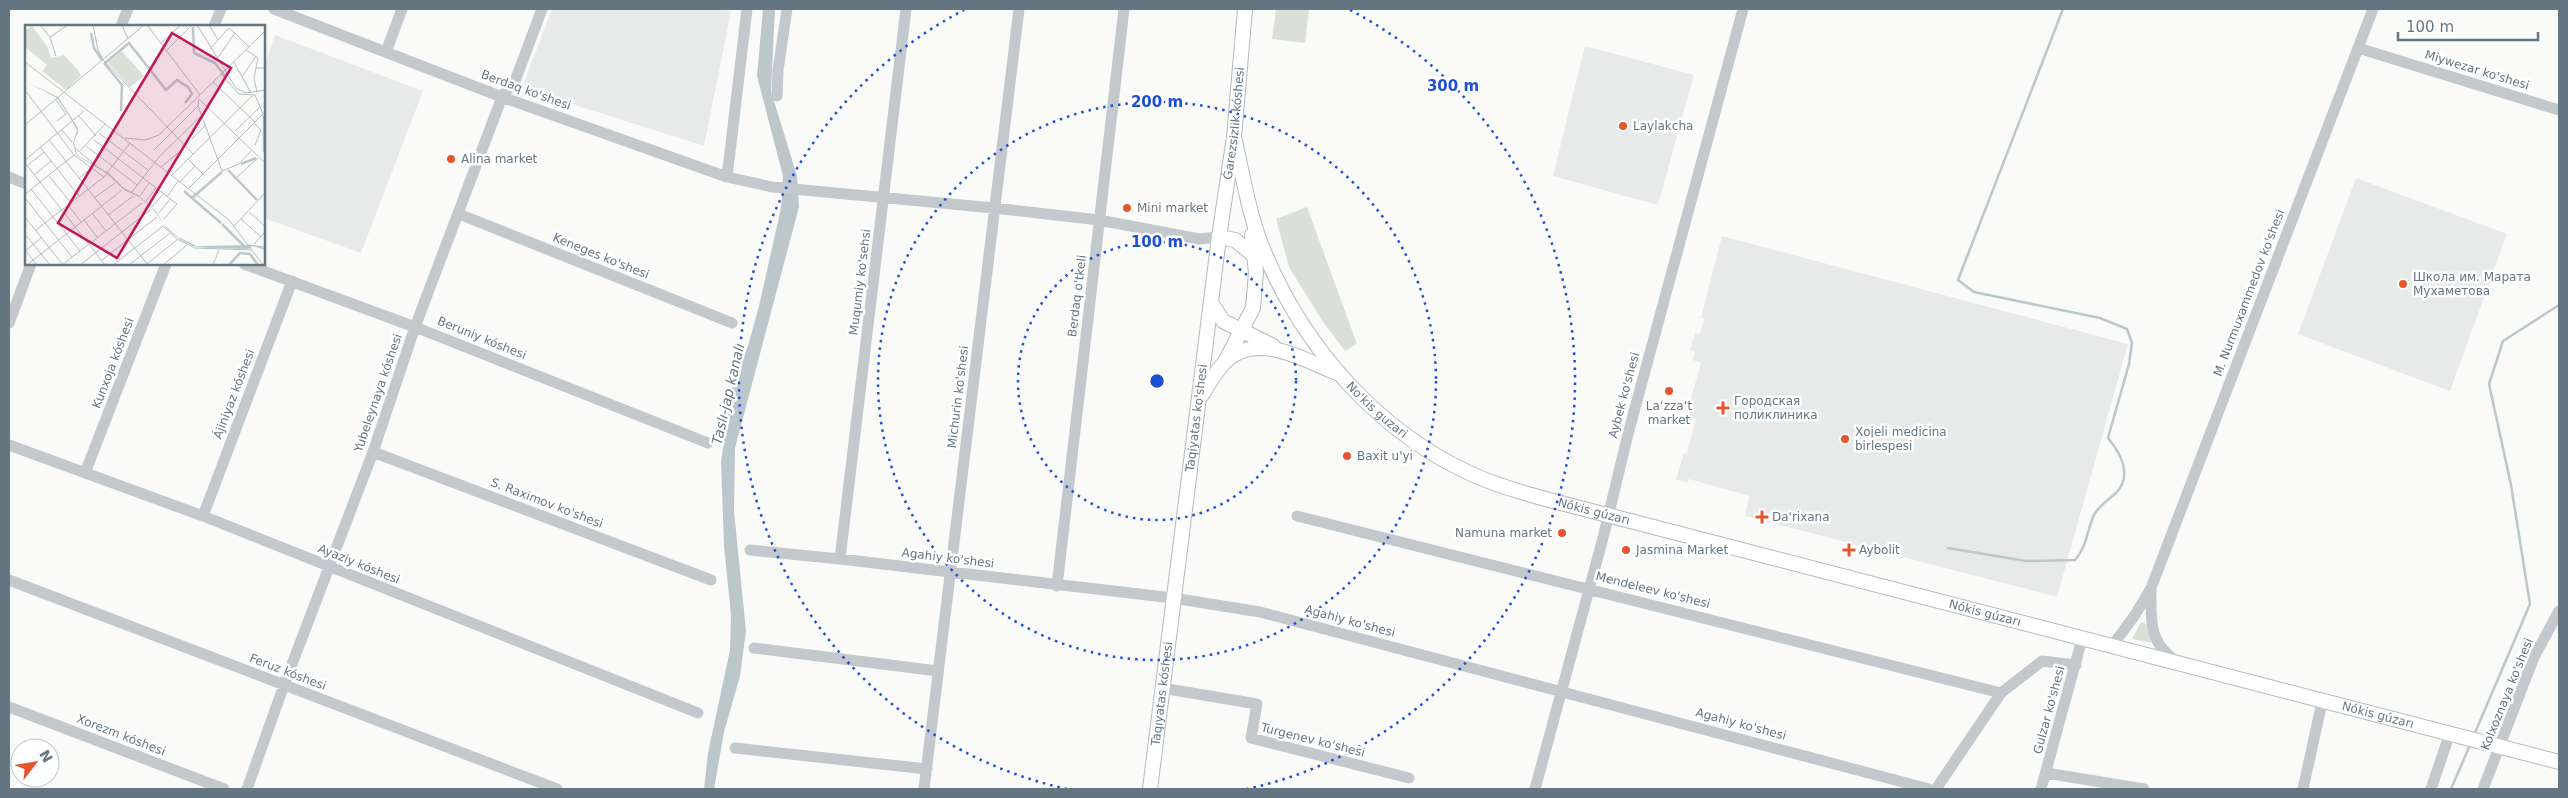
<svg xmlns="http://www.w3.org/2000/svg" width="2568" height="798" font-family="'DejaVu Sans',sans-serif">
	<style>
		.built { fill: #e8e9e9 }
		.green { fill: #dadfd7 }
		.water { fill: #bbc7cb }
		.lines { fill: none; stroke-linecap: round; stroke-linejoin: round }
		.stream { stroke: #bbc7cb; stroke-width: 2.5 }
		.major-casing { stroke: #b5babe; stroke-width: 16 }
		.minor { stroke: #c3c8cc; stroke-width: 11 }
		.major { stroke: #fff; stroke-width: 14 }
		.ring { fill: none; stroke: #1d4ed8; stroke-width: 2.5; stroke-dasharray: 2.5 5 }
		.poi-dot { fill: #e4572e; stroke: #fff; stroke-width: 2 }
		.labels { text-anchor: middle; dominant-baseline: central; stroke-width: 5; stroke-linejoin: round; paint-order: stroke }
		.street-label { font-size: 12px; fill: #657683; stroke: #fff }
		.poi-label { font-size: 12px; fill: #657683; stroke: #fff; text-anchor: start }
		.water-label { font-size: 14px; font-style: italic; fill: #60757c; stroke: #fff }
		.inset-river { fill: none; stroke: #bbc7cb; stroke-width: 2.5 }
		.inset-road { fill: none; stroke: #b5bdc2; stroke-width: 1 }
		.view { fill: #c2185b; fill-opacity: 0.15; stroke: #c2185b; stroke-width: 2.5 }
		.inset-edge { fill: none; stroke: #657683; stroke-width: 2.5 }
		.centre { fill: #1d4ed8; stroke: #fff; stroke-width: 2.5 }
		.ring-label { font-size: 15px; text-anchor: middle; font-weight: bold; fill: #1d4ed8; stroke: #fff; stroke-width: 5; stroke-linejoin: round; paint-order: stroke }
	</style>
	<rect width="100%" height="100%" fill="#fafaf8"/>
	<path class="built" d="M552,9h170l9,3 -27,134 -182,-58z
		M275,35l148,56 -62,162 -97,-35v-152z
		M1585,46l109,29 -36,130 -105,-29z
		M2356,178l151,56 -57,157 -152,-57z
		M1722,236l406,108 -71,253 -312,-81 4,-20 -60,-17 -2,4 -11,-4 8,-26h3l9,-34 -10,-3 15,-53 -8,-3 2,-8 -5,-1 5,-18 5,1 4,-15 -3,-1z"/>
	<path class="green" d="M1276,9h33l-4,34 -33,-4z
		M1307,207l50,137 -12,7 -22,-29 -34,-55 -13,-48z
		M2141,622l5,2 5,19 -19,-4z"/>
	<path class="water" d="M763,9h12l-4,82 26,85 2,31 -64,241 -1,63 12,120 -6,45 -16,56 -10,57h-10l4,-36 22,-103 1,-35 -7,-69 -3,-84 12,-79 15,-37 11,-40 22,-98 2,-32 -26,-100z"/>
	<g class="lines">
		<path class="stream" d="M1948,548l78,13 49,-1c12,-13 12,-30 19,-45 5,-10 15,-15 22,-22 17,-18 5,-39 -8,-55l21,-74 3,-21 -5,-14 -27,-11 -126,-26 -16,-12 105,-271
			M2474,735l56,-131 -19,-119 -22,-101 14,-43 56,-36
			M2451,789l19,-44"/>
		<g class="major-casing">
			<g id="major">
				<path id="s1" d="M1234,137c9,38 15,80 31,117 40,95 115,180 211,222 35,15 74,24 112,34l971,252"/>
				<path d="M1219,237l16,3 22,18"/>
				<path d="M1212,304l11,17 50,25"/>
				<path d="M1225,362l28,-54 3,-35 -4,-38"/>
				<path d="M1202,395c6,-10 13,-22 21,-31 32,-35 80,-4 114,9"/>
				<path id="s2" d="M1150,789l69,-552 15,-100 11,-128"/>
			</g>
		</g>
		<path class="minor" d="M274,9l228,88 225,80 45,10 222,21 105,12 100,19 20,-2
			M121,26l7,-17
			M214,26l7,-17
			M2358,48l201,62
			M386,52l16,-43
			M777,96l1,-26 9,-61
			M9,177l17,7
			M727,177l20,-168
			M459,214l273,109
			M244,264l171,63 293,116
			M9,323l22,-59
			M9,445l194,71 495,197
			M373,452l338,128
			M85,473l81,-209
			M203,516l89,-235
			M1297,516l704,177
			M750,550l90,9 333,39 87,14 669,177
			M840,559l66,-550
			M9,580l548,209
			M1057,586l67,-577
			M2151,589c0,31 -3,53 25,72
			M2112,646l23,-31 16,-27 222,-579
			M754,648l184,23
			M1162,688l95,16 -6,34 158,40
			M9,707l215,82
			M735,748l192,21
			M2046,773l98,16
			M247,789l37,-104 89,-233 42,-125 87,-230 13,-16 27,-72
			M924,789l95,-780
			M1535,789l68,-251 25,-104 115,-425
			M1936,789l65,-96 41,-32 34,4
			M2041,789l41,-150
			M2303,789l19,-87
			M2431,789l19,-56
			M2483,789l51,-132 25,-46"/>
		<use href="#major" class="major"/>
	</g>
	<g class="ring">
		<circle cx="1157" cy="381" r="139"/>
		<circle cx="1157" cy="381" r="279"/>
		<path d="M1067 789A418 418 0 0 1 964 10M1350 10A418 418 0 0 1 1247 789"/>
	</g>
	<g class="poi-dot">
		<circle cx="1623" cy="126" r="5"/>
		<circle cx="451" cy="159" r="5"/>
		<circle cx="1127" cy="208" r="5"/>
		<circle cx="2403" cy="284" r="5"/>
		<circle cx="1669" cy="391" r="5"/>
		<path d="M1720.5 400.5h5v5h5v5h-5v5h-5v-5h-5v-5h5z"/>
		<circle cx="1845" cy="439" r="5"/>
		<circle cx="1347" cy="456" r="5"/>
		<path d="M1759.5 509.5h5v5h5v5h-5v5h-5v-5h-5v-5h5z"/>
		<circle cx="1562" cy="533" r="5"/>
		<circle cx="1626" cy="550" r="5"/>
		<path d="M1846.5 542.5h5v5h5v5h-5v5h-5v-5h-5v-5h5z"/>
	</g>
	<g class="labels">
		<g class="street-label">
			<text transform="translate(2477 70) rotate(17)">Miywezar ko'shesi</text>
			<text transform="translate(526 90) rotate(20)">Berdaq ko'shesi</text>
			<text stroke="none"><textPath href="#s2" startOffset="671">Ǵarezsizlik kóshesi</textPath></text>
			<text transform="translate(601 256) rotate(22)">Keneges ko'shesi</text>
			<text transform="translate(860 282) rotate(-83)">Muqumiy ko'sehsi</text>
			<text transform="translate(2249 293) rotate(-69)">M. Nurmuxammedov ko'shesi</text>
			<text transform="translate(1077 296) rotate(-83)">Berdaq o'tkeli</text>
			<text transform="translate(482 338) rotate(22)">Beruniy kóshesi</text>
			<text transform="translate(113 363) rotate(-69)">Kunxoja kóshesi</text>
			<text transform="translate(378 393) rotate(-71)">Yubeleynaya kóshesi</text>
			<text transform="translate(234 394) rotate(-69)">Ájiniyaz kóshesi</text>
			<text transform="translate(1624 395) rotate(-75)">Aybek ko'shesi</text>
			<text transform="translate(958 397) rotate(-83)">Michurin ko'shesi</text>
			<text stroke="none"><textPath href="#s1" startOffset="315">No'kis guzari</textPath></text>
			<text stroke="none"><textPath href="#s2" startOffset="374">Taqiyatas ko'shesi</textPath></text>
			<text transform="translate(547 503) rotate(21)">S. Raximov ko'shesi</text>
			<text stroke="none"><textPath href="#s1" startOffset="558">Nókis gúzarı</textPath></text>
			<text transform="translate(948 558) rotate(7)">Agahiy ko'shesi</text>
			<text transform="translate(359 564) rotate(22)">Ayaziy kóshesi</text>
			<text transform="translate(1653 590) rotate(14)">Mendeleev ko'shesi</text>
			<text stroke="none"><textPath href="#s1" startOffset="962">Nókis gúzarı</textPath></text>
			<text transform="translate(1350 621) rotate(15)">Agahiy ko'shesi</text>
			<text transform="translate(288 672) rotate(21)">Feruz kóshesi</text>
			<text stroke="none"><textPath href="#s2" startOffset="96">Taqıyatas kóshesi</textPath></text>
			<text transform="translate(2507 694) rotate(-68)">Kolxoznaya ko'shesi</text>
			<text transform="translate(2049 710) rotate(-75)">Gulzar ko'shesi</text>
			<text stroke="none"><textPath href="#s1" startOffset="1368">Nókis gúzarı</textPath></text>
			<text transform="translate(1741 724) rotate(15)">Agahiy ko'shesi</text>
			<text transform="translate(121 735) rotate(21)">Xorezm kóshesi</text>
			<text transform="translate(1313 740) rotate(14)">Turgenev ko'shesi</text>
		</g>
		<g class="poi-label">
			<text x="1633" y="126">Laylakcha</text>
			<text x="461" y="159">Alina market</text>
			<text x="1137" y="208">Mini market</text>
			<text x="2413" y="277">Школа им. Марата<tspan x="2413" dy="14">Мухаметова</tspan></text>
			<text x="1734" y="401">Городская<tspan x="1734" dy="14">поликлиника</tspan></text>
			<text x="1669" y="406" text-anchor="middle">Laʻzzaʻt<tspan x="1669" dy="14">market</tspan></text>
			<text x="1855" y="432">Xojeli medicina<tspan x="1855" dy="14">birlespesi</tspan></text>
			<text x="1357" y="456">Baxit u'yi</text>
			<text x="1772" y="517">Da'rixana</text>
			<text x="1552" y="533" text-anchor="end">Namuna market</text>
			<text x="1636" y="550">Jasmina Market</text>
			<text x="1859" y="550">Aybolit</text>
		</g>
		<g class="water-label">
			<text transform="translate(728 394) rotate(-77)">Taslı-jap kanalı</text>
		</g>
	</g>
	<g transform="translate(25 25)">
		<rect width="240" height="240" fill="#fafaf8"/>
		<path d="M7,1l15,20 4,12 13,-3 15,16 2,5 -15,14 -24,-19 5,-6 -22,-18v-16zM97,26l22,25 -14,11 -22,-24z" fill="#dadfd7"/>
		<path d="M2,57l31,15 2,3 18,28v4l-4,10 3,13 32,18 15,15 14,7 18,16 8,14 14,12 19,9 54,-1 14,3v2l-12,-4 -5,3 -39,-1 -16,-2 -12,-6 -14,-11 -14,-20 -14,-12 -15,-7 -18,-17 -30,-18 -3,-12 4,-13 -8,-14 -12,-18z" fill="#bbc7cb"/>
		<path class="inset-river" d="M168,2l1,26 21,10 10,13M66,8l3,15 8,12M79,38l18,22 -1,26M79,39l25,-21 37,47 11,-10 11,7 4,7 -7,9M239,127v-37M216,139l15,-6M203,145l29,30M159,166l37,32M167,173l30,-26M197,199l24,24M204,240l11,-12 10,1 8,11"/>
		<path class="inset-road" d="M15,0l10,12 6,19M68,0l5,25 6,11 89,93M97,0l6,14M122,0l53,70M172,0l39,63 10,5 19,-3M184,0l9,15 -8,9M210,8l14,14M25,12l18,-12M136,18l20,-18M221,25l12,8 -2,10h9M141,26l26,-26M191,35l19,-27 -6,-5 -11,12M0,37l204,158 34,45M209,37l17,31M231,43l-2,10 3,14M196,49l18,20 16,1 8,19M217,52l14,-21M188,57l42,40M0,65l49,65 30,22M174,74l-1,7 24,65 17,-7 12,-13M174,74l66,64M31,75l10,14 -9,7M181,81l14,-17M54,91l17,20M229,98l7,7 -6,15M0,100l119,-100M37,105l10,12M210,106l25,-24M74,108l49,37M100,113l20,2 14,-5 106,-104M167,114l14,-14M24,115l99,125M69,115l83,64 -13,15M61,121l51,39M15,122l39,49M50,123l25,21M129,125l44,-44M54,127l26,-28M163,134l15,15M0,135l59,-49M0,138l80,102M2,141l17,-14M136,142l17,-14M9,150l17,-14M24,151l22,27M146,151l81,-80M212,152l21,-19M54,153l13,-10M155,157l15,-16M6,164l49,62M163,164l77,-77M107,167l27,-35 43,-42M0,169l49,-39M115,171l9,-13M142,172l11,-16M0,173l47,59M69,173l21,-15M121,176l10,-13M43,180l13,17M127,182l11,-13M224,187l16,14M67,188l13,17M134,188l11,-14M83,190l25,-19M0,192l38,48M216,194l20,18M59,195l13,17M209,201l31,-33M11,205l68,-53 26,-34M0,209l25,31M229,219l11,-12M223,220l17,2M0,225l12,15M0,226l16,-13M77,235l55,-43M122,239l31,-25M2,240l95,-75M37,240l80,-62M55,240l70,-55M88,240l50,-39 14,13 18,9 57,2M104,240l41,-32M138,240l24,-20M188,240l6,-15"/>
		<path class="view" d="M147,8l59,35 -114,190 -59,-35z"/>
		<rect width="240" height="240" class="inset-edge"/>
	</g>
	<circle cx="1157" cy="381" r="8" class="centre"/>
	<g class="ring-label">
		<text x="1453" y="91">300 m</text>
		<text x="1157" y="107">200 m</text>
		<text x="1157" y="247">100 m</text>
	</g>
	<rect width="2568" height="798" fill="none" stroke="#657683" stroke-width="20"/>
	<g transform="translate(35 763) rotate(59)"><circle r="24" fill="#ffffff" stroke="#c1c8cd"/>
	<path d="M0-4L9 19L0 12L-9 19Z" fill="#e4572e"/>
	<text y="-8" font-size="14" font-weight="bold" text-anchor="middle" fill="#657683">N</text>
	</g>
	<path d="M2398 32v8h140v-8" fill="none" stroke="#657683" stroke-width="2.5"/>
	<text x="2406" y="32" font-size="15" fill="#657683" stroke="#ffffff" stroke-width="4" paint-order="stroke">100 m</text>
</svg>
